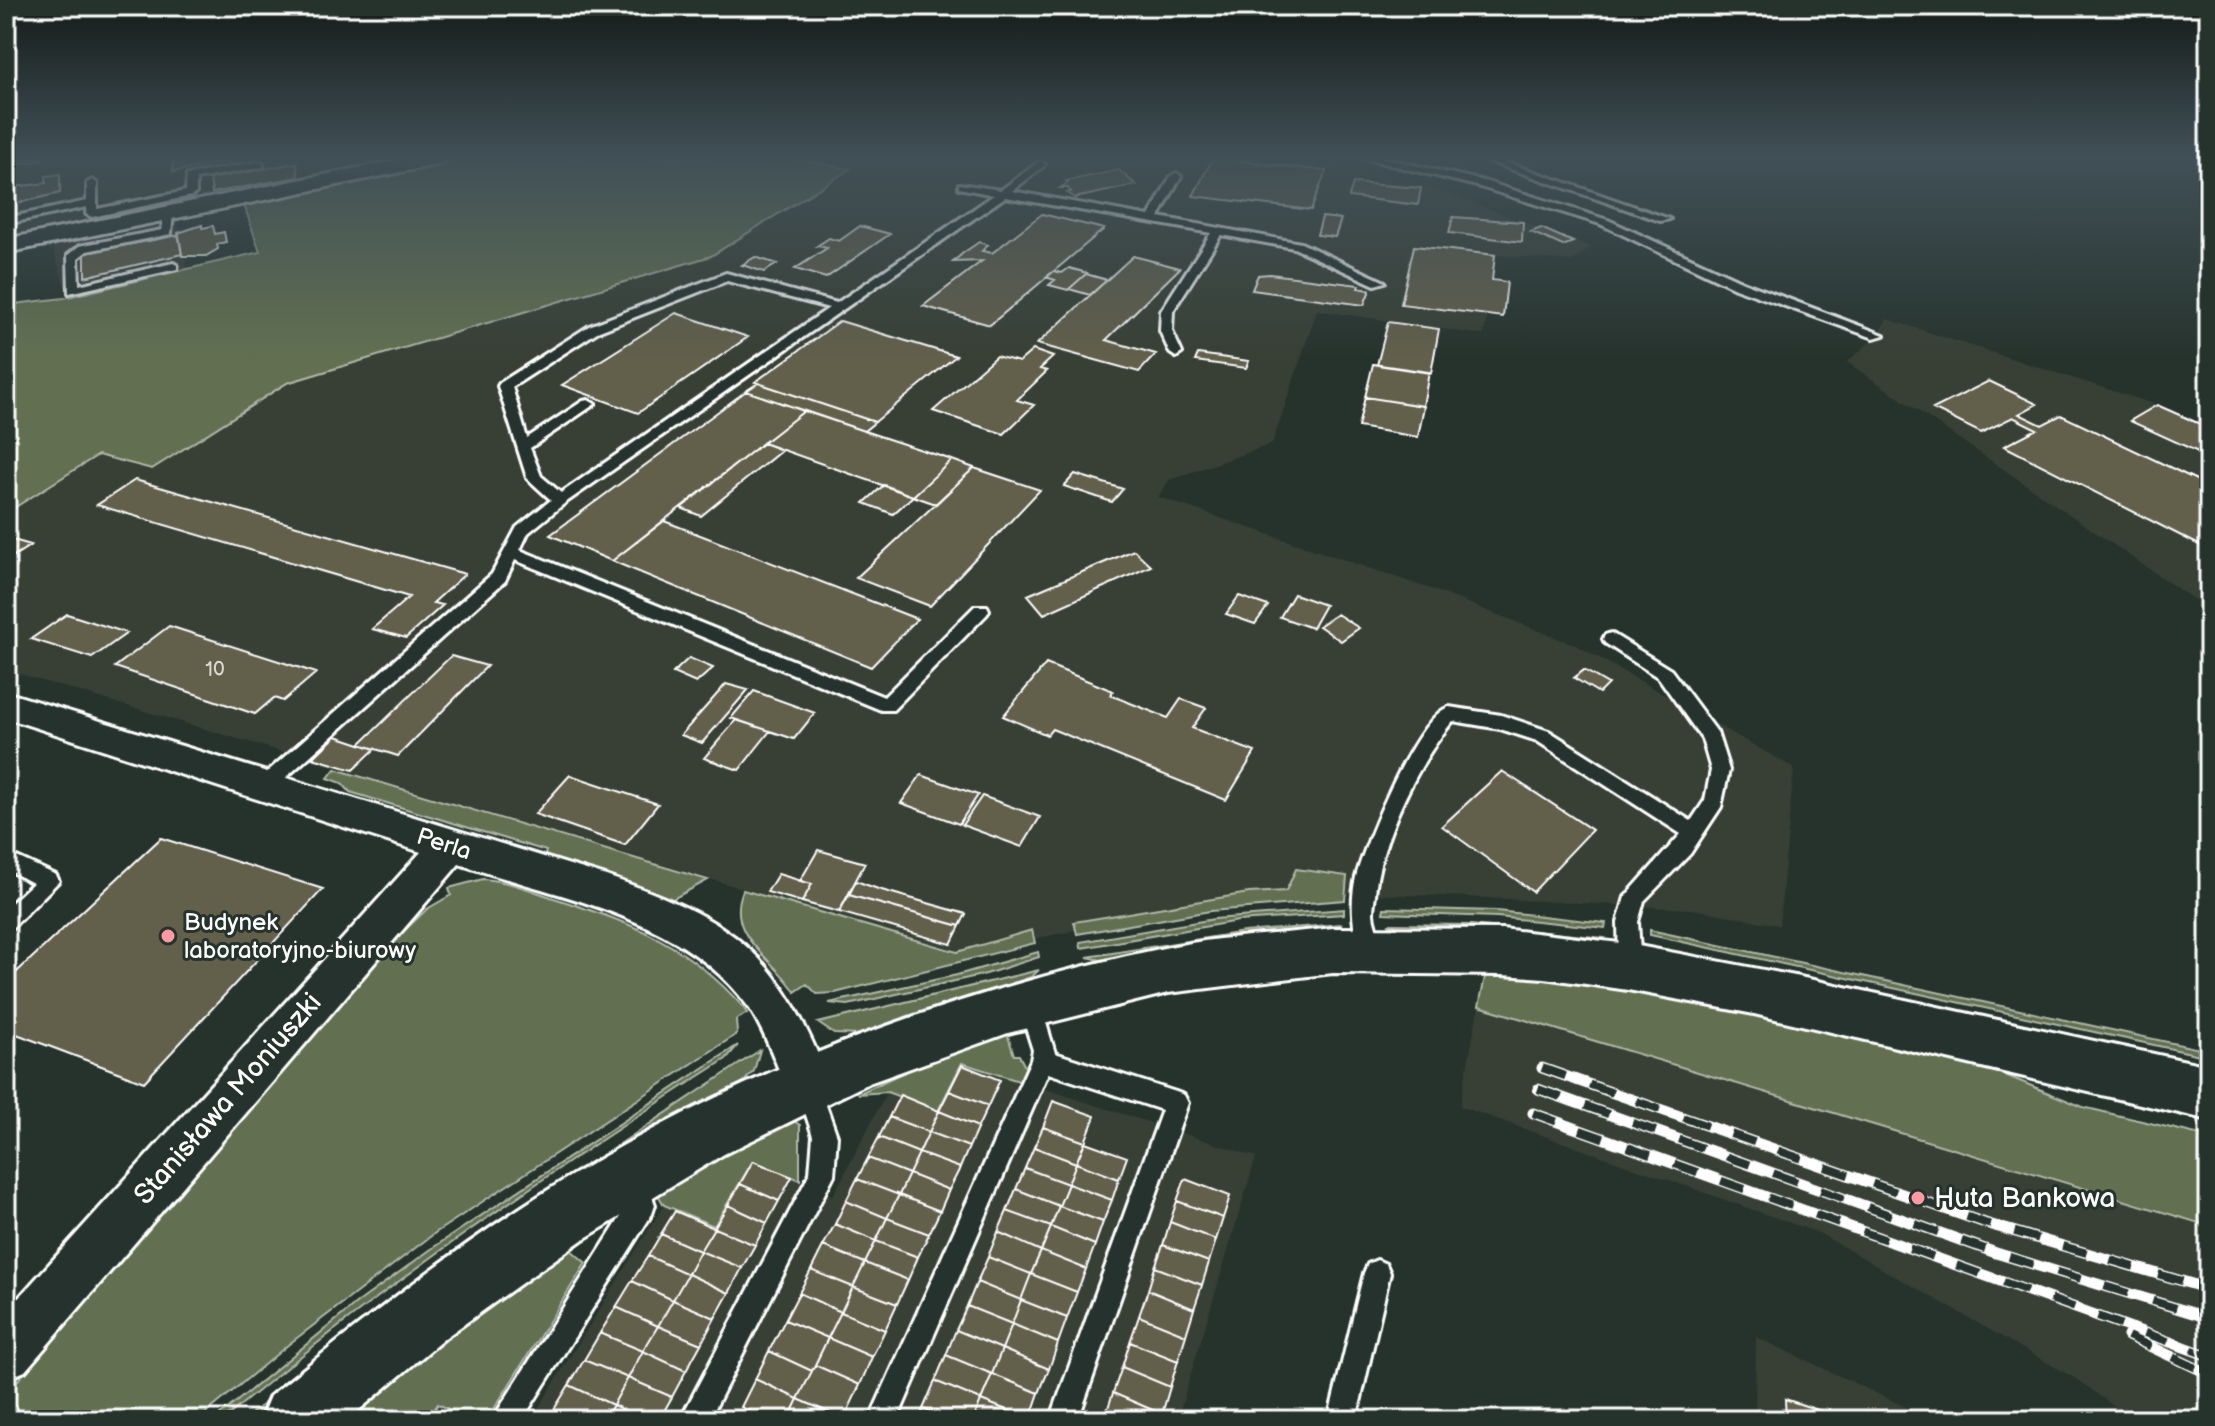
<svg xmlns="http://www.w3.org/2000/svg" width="2215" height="1426" font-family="'Balsamiq Sans',sans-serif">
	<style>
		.built { fill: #384036 }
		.green { fill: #627051; stroke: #b0b8a8; stroke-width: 2 }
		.building { fill: #625f4c; stroke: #fff; stroke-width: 2 }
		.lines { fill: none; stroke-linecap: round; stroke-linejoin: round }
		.lane-casing { stroke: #fff; stroke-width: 6 }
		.street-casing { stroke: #fff; stroke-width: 6 }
		.secondary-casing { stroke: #fff; stroke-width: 6 }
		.lane { fill: #26332d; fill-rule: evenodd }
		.street { fill: #26332d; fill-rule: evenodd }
		.secondary { fill: #26332d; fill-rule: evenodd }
		.rail-casing { stroke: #fff; stroke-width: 11 }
		.rail { stroke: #26332d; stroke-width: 8; stroke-dasharray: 25; stroke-linecap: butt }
		.poi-dot { fill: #ff9aa2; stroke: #26332d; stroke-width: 3 }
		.labels { text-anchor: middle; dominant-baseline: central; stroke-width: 6; stroke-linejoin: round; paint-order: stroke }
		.number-label { font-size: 20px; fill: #d8d7d2 }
		.street-label { font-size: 24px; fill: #fff; stroke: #26332d }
		.poi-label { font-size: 24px; fill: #fff; stroke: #26332d; text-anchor: start }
		.near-street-label { font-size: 28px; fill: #fff; stroke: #26332d }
		.near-poi-label { font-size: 28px; fill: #fff; stroke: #26332d; text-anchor: start }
	</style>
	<rect width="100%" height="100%" fill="#26332d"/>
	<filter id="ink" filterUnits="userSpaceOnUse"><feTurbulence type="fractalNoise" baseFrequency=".0125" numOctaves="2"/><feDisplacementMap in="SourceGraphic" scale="16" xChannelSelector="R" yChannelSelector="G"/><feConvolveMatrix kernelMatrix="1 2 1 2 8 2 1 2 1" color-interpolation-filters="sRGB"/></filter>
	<g filter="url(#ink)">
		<path class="built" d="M6,158h388l-388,81z
			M767,158h498l127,20 57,16 142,53 -19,14 -77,-6 -3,24 15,3 -4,35 -15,-2 -5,20 -166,-25 -45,134 -103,36 -11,17 281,95 139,54 216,122 -15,157 -86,-16 -243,-13 -129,-3 -175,22 -182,39 -958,-284v-158l92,-57 54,14 135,-86 424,-127 138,-87z
			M177,217l10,52 -119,26 -17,-52z
			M1887,319l270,86 52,23v182l-362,-248 31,-27z
			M1479,1005l730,221v194h-77l-52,-39 -261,-148 -359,-127z
			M962,1062l294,95 -79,263h-646l133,-215 50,21 39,-66 80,36 54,-104 51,19z
			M1756,1337l177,83h-178z"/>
		<path class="green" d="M464,158h326l60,11 -139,87 -424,127 -135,86 -54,-14 -92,58v-208l58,-7 196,-46 -16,-47 4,-3z
			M335,769l373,111 -37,20 -127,-42 2,-7 -196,-59 -8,-9 -14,-5z
			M1296,869l51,7 -2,24 -135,11 -133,23 -3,-12 175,-29 37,-2z
			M483,879c26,2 52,13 77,21 77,25 128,45 183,107l4,6 -11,7 1,14 -302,199 -146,111 -91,76h-192v-26l395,-460 26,-25 24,-14 -2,-7z
			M743,890l214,62 75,-22 3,13 -200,50 -18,1 -10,-10 -12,8c-21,-35 -71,-55 -52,-102z
			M1384,908l113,3 109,12 -1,5 -108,-11 -114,-4z
			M1344,909v5l-106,7 -157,27 -1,-6 134,-23z
			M1340,924l-7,5 -152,16 -80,15 -14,-3 157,-25z
			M1388,924l83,1 133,13 -5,3 -197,-12z
			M1650,930l559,121v6l-559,-122z
			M1038,952l1,5 -53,17 -138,31 -19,-2 128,-28z
			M1039,970l-8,7 -170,58 -27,-1 -16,-11z
			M1486,972l170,19 320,72 107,44 126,30v89l-730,-220z
			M1007,1033l7,22h5l9,18 -3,10 -63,-20 -24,48 -51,-19 -29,2 54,-26z
			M738,1045l-12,14c-175,112 -345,227 -503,361h-9l143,-117 77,-56z
			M760,1050l-6,21 -19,20 -435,290 -47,39h-9c162,-137 341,-252 516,-370z
			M791,1119l9,6v55l-47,-19 -39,65 -50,-21 -7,-12z
			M570,1249l16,14 -99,157h-15l-34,-16 -11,16h-80l99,-80z"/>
		<path class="building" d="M6,158h36v2l-36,7z
			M172,158h74l-73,14z
			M1213,158h6l107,13 -15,39 -118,-14z
			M297,163l1,14 -86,16 -2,-14z
			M1119,170l17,15 -61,13 -8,-5 4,-1 -3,-4h-8l8,-5 -2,-2z
			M60,174v19l-54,13v-18l40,-5v-7z
			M1353,183l68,5 -3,17 -69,-8z
			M1042,214l62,15 -114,96 -67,-19 59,-45 -29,1 10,-9 16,-11 9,3 -6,6 10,2z
			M1322,217l19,2 -6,18 -18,-2z
			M1453,217l70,5 -1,20 -73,-9z
			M202,225v3l11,-2 2,8 9,-2 2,10 -9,2 1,5 -12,7h-24l-4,-23z
			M860,226l30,8 -64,44 -31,-9 32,-21 -10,-2 12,-8 10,3z
			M1541,228l32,14 -10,4 -32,-14z
			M179,235l3,19 -97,23v-24z
			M1414,246l81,9 -3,25 15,2 -4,35 -102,-13z
			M1133,256l47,12 -74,72 50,14 -17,18 -102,-28z
			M755,257l22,7 -13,8 -22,-7z
			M1069,268l18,5 -19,17 -19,-5 6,-5 -9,-3 8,-6 8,2z
			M1086,274l21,6 -17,15 -21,-6z
			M1270,274l89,11 -1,3 12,2 -6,15 -112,-15 6,-15z
			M676,313l72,24 -110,76 -76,-28z
			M840,321l116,35 -81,66 -120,-40z
			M1388,322l51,7 -8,44 -54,-8z
			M1033,350l20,7 -13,12 7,2 -30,29 17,5 -30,29 -71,-23 63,-55 23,6z
			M1198,354l51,7 -3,7 -51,-7z
			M1373,364l56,8 -6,34 -58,-9z
			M1989,381l48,23 -18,10 23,11 19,-10 148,71v64l-205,-104 33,-17 -24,-12 -32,16 -48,-24z
			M755,382l120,40 -11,9 -118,-40 12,-8z
			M746,391l58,20 -192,150 -62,-26z
			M1365,397l59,9 -6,31 -60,-10z
			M2157,405l52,23v29l-79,-36z
			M804,411l60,20 88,29 -39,36 -150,-53z
			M763,443l19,7 -81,66 -20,-8z
			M952,460l22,8 -38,36 -23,-8z
			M974,468l66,22 -110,116 -74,-28z
			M1075,474l48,15 -11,13 -48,-16z
			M135,480l330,94 -32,29 10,2 -37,33 -34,-9 37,-32 -312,-92z
			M884,485l29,11 -20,18 -29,-11z
			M664,521l253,98 -46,48 -259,-106z
			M6,538l25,7 -25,16z
			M1134,550l17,16 -107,48 -16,-19z
			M1294,594l31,11 -13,23 -32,-11z
			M1239,596l29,10 -13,18 -29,-10z
			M67,614l60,19 -35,25 -61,-19z
			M1337,614l22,14 -18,13 -22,-15z
			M169,626l147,47 -33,28 -9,-3 -19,16 -140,-47z
			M451,656l36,10 -89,90 -38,-12z
			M689,658l24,10 -17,15 -23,-10z
			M1046,664l67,27 -3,4 58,23 13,-19 25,9 -14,20 63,24 -29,48 -174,-71 -5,6 -44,-19z
			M1584,670l24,14 -9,9 -25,-15z
			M726,684l22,6 -46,53 -21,-8z
			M754,691l61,22 -21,26 -63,-21z
			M736,720l34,11 -31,39 -35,-12z
			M336,736l39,13 -22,21 -40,-12z
			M1502,771l90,59 -59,62 -91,-66z
			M570,775l88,29 -33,41 -90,-31z
			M921,775l57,20 -19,29 -58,-21z
			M982,796l58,21 -18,30 -60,-22z
			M161,838l162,51 -179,193 -138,-52v-48z
			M818,850l47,13 -26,49 -37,-10 10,-18 -12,-3z
			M778,874l34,10 -10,18 -35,-10z
			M856,881l22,8 88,25 -6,12 -111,-31z
			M849,895l111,31 -9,18 -112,-32z
			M962,1065l38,15 -12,26 -39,-15z
			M949,1091l39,15 -10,21 -39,-16z
			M900,1095l39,16 -10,21 -40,-15z
			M1053,1101l42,15 -10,26 -42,-15z
			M939,1111l39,16 -9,20 -40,-15z
			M889,1117l40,15 -10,21 -40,-16z
			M1043,1127l42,15 -9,21 -42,-16z
			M929,1132l40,15 -9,21 -41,-15z
			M879,1137l40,16 -10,21 -41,-16z
			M1085,1142l42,15 -8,22 -43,-16z
			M1034,1147l42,16 -8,21 -43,-16z
			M919,1153l41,15 -11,22 -40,-16z
			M868,1158l41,16 -10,21 -42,-16z
			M753,1161l39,16 -13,24 -39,-17z
			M1076,1163l43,16 -7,21 -44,-16z
			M1025,1168l43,16 -9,22 -43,-17z
			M909,1174l40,16 -9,21 -41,-16z
			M857,1179l42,16 -12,23 -41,-17z
			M1185,1179l45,17 -7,22 -46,-17z
			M740,1184l39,17 -12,22 -39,-18z
			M1068,1184l44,16 -9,22 -44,-16z
			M1016,1189l43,17 -8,21 -44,-16z
			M899,1195l41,16 -11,23 -42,-16z
			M846,1201l41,17 -11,23 -41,-17z
			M1177,1201l46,17 -7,22 -46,-18z
			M728,1205l39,18 -12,22 -41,-17z
			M1059,1206l44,16 -8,23 -44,-18z
			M675,1211l39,17 -14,23 -39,-17z
			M1007,1211l44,16 -10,24 -43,-19z
			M887,1218l42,16 -11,23 -42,-16z
			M1170,1222l46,18 -7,22 -46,-17z
			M835,1224l41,17 -11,22 -42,-17z
			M1051,1227l44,18 -9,24 -45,-18z
			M714,1228l41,17 -13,23 -42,-17z
			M998,1232l43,19 -10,23 -43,-17z
			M661,1234l39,17 -12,23 -40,-18z
			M876,1241l42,16 -10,23 -43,-17z
			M1163,1245l46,17 -7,23 -47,-18z
			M823,1246l42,17 -12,24 -42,-17z
			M700,1251l42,17 -13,25 -41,-19z
			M1041,1251l45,18 -9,23 -46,-18z
			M648,1256l40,18 -15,26 -41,-19z
			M988,1257l43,17 -10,26 -44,-18z
			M865,1263l43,17 -11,24 -44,-17z
			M1155,1267l47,18 -8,24 -46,-19z
			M811,1270l42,17 -12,25 -42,-19z
			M688,1274l41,19 -14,25 -42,-18z
			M1031,1274l46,18 -10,26 -46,-18z
			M632,1281l41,19 -15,26 -42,-19z
			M977,1282l44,18 -9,24 -45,-18z
			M853,1287l44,17 -12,26 -44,-18z
			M1148,1290l46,19 -8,26 -47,-19z
			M799,1293l42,19 -13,26 -43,-18z
			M673,1300l42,18 -14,26 -43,-18z
			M1021,1300l46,18 -9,25 -46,-19z
			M967,1306l45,18 -10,25 -46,-19z
			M616,1307l42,19 -15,25 -43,-18z
			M841,1312l44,18 -13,27 -44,-19z
			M1139,1316l47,19 -8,26 -48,-19z
			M785,1320l43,18 -16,33 -43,-20z
			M1012,1324l46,19 -9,26 -47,-20z
			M658,1326l43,18 -15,27 -43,-20z
			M956,1330l46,19 -10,25 -46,-19z
			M600,1333l43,18 -15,27 -44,-18z
			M828,1338l44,19 -12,28 -45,-20z
			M1130,1342l48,19 -8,26 -48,-20z
			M1002,1349l47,20 -10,24 -47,-19z
			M643,1351l43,20 -14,26 -44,-19z
			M769,1351l43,20 -14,28 -43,-20z
			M946,1355l46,19 -11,26 -46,-19z
			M584,1360l44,18 -15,27 -44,-20z
			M815,1365l45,20 -16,34 -46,-20z
			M1122,1367l48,20 -8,27 -49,-21z
			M992,1374l47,19 -9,26 -49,-19z
			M628,1378l44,19 -13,23h-12l-34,-15z
			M755,1379l43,20 -10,21h-19l-28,-13z
			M935,1381l46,19 -8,20h-24l-26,-11z
			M569,1385l44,20 -9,15h-34l-17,-9z
			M1113,1393l49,21 -2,6h-56z
			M798,1399l46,20 -56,1z
			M1785,1399l57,19v2h-56z
			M981,1400l49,19v1h-57z
			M613,1405l34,15h-43z
			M923,1409l26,11h-30z"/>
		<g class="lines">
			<g class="lane-casing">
				<path id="lane" d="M1363,158h20l101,23 124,39 135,62 141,53 -10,3 -139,-50 -135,-64 -123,-38z
					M1479,158h16l175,61 -10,2z
					M1040,161l5,3 -1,2 -32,25 137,25 22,-40 5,-3 5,3 -22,41 142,26 84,39 -10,3 -81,-37 -73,-13 -48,76 -1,20 10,22 -6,4 -6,-4 -10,-22 1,-20 50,-78 -206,-36 -440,306 -37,30 -8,17 364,147 91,-91h12l2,4 -2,4 -94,96h-12l-366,-150 -10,21 -234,210h-14l-3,-5 3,-5 235,-207 25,-47 34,-27 -24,-22 -29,-92 2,-3 89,-57 137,-53 111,30 157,-108 -35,-7v-4l42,6zM727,281l102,27 -268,185 -20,-17 -11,-28 65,-44 -7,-4 -5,1 -56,37 -15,-51 85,-55z
					M259,162l4,1v4l-67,12v14l-5,3 -99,21 -6,-3 1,-7 -81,17v-6l81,-17v-18l5,-3 5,3v26l89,-18 1,-16z
					M168,210l5,3 -2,21 -84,17 -9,7 1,27 94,-22 4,2v4l-108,24 -1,-38 11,-9 83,-16 1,-17z
					M1611,633l60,37 46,62 12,38 -8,37 -31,47 -46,47 -6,21 3,45 -3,7 -8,2 -8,-2 -3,-7 -1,-45 7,-25 56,-63 -144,-93 -37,-12 -47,-8c-35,41 -74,121 -78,174 -1,6 -2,13 -2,19 1,14 12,28 6,42l-8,2 -8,-2c-11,-23 -13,-54 -7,-79 9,-34 60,-160 93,-170l52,8 48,16 142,90 14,-21 6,-30 -9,-31 -43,-61 -54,-35 -2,-4 2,-4z
					M6,852l50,23 3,6 -46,46 -7,3v-22l27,-25 -27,-14z
					M1029,993l8,3 3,7 15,50 121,39 8,3 4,8 -110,317h-28l112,-310 -114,-37 -151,347h-28l162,-360 2,-10 -15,-47 3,-7z
					M808,1074l8,3 21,59 -3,39 -125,245h-29l130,-247 3,-37 -17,-51 4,-8z
					M643,1193l9,3 3,9 -3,9 -130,206h-30l142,-224z
					M1377,1260l9,4 4,9 -34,147h-28l36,-147 4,-9z"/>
			</g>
			<g class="street-casing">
				<path id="street" d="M408,158h42l-10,6 -434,89v-14z
					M6,692l600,184c131,45 172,77 224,207l-7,15 -16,7 -16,-7c-14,-30 -23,-61 -41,-89 -65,-93 -191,-111 -291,-145l-434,507 -19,8v-67l415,-460 -415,-134z"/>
			</g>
			<g class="secondary-casing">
				<path id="secondary" d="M1333,928l169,1 126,15 167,32 414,90v54l-455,-106 -126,-24 -84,-12 -42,-3 -169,-2 -165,20 -160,40 -139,50 -145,71 -142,86 -136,97 -99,83h-87l10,-24c87,-70 173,-139 267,-199 191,-122 406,-203 627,-249 55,-12 113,-13 169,-20z"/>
			</g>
			<use href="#lane" class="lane"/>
			<use href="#street" class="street"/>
			<use href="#secondary" class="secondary"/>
			<g class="rail-casing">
				<path id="rail" d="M1542,1068l443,155 224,66
					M1538,1089l458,164 213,65
					M1533,1113l676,243
					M2128,1336l81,38"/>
			</g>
			<use href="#rail" class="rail"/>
		</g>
	</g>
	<linearGradient id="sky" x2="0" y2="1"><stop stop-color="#151c19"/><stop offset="0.44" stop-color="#415057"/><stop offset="1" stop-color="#415057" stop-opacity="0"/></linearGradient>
	<rect width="2215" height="358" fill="url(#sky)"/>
	<g class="poi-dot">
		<circle cx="168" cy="936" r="8"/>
		<circle cx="1918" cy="1198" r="8"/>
	</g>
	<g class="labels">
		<g class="number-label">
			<text x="215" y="670">10</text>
		</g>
		<g class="street-label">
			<text transform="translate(444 844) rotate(18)">Perla</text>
		</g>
		<g class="poi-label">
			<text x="184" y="922">Budynek<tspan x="184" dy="28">laboratoryjno-biurowy</tspan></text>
		</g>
		<g class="near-street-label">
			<text transform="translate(228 1099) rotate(-49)">Stanisława Moniuszki</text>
		</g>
		<g class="near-poi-label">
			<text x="1934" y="1198">Huta Bankowa</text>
		</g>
	</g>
	<rect width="2215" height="1426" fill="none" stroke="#26332d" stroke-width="32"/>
	<rect x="16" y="16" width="2183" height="1394" fill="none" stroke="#fff" stroke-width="3" filter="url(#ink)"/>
</svg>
